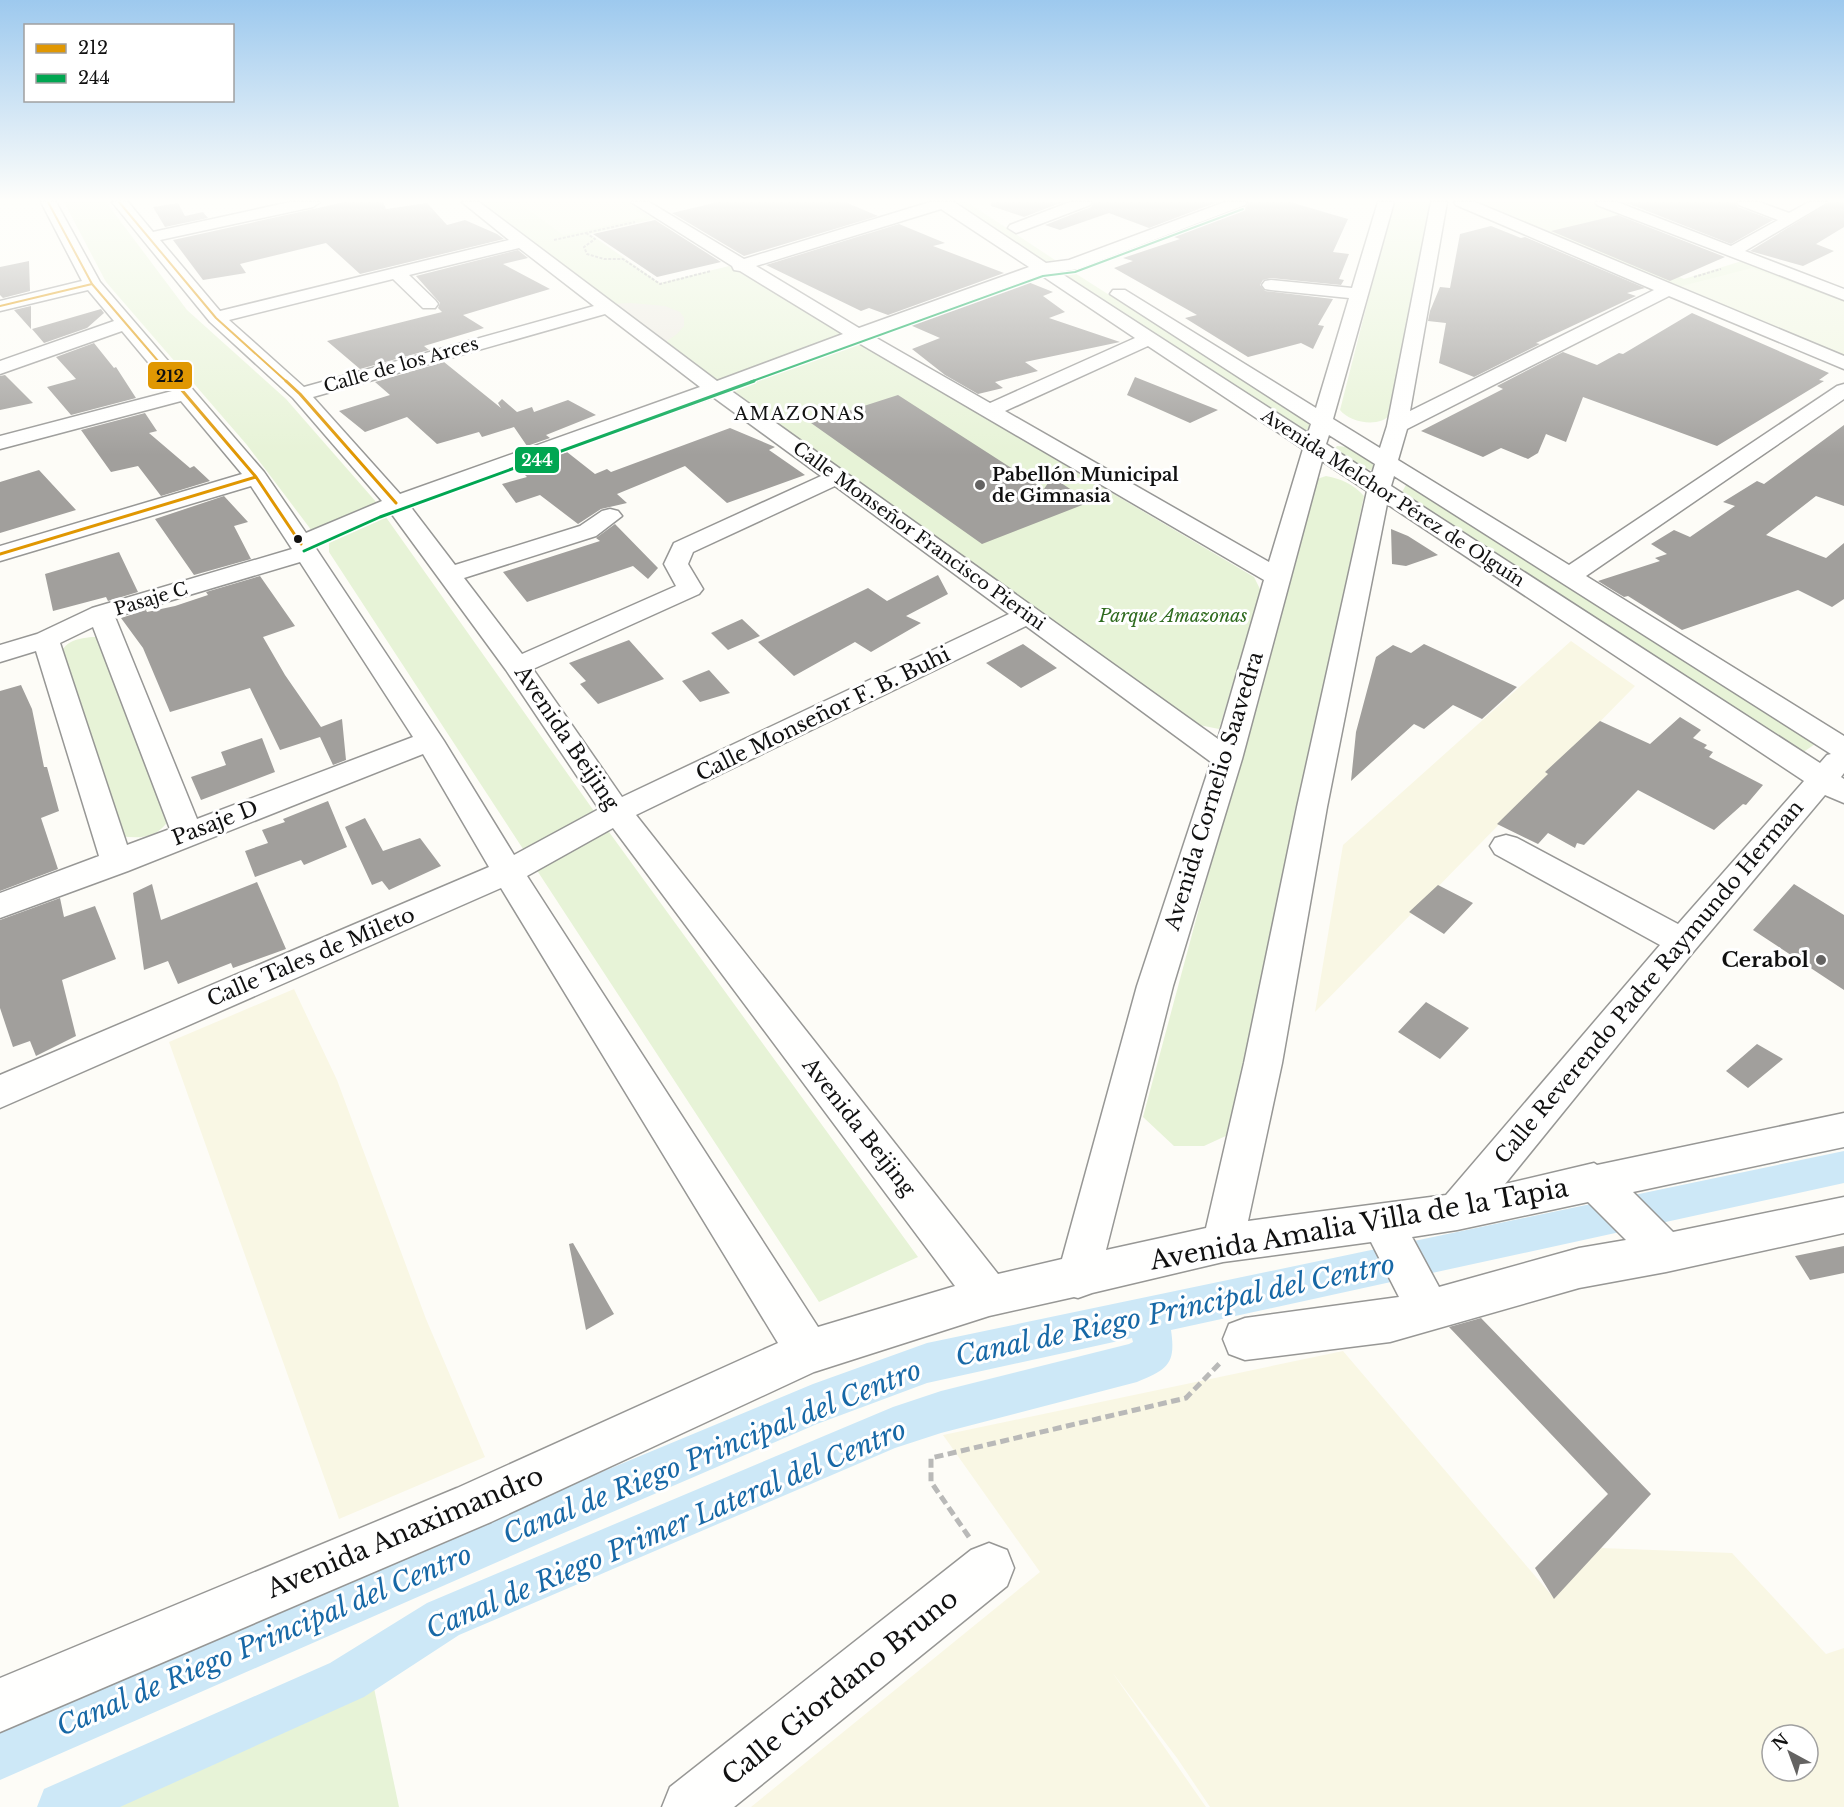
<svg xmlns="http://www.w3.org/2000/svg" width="1844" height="1807" font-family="'Libre Baskerville',serif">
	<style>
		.farmland { fill: #f9f7e4; fill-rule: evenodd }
		.green { fill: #e7f3d7 }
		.pitch { fill: #f0f6e1 }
		.plaza { fill: #edebe2 }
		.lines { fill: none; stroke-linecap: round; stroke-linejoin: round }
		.canal { fill: #cde8f7; fill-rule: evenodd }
		.building { fill: #a19f9c }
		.minor-casing { stroke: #979795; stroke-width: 3 }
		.path-far1 { stroke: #b9b9b8; stroke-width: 2; stroke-dasharray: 3 1.5; stroke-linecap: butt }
		.path { stroke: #b9b9b8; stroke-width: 5; stroke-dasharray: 9 4.5; stroke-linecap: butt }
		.minor { fill: #fffffe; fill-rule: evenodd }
		.bus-1-far1-casing { stroke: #fff; stroke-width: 4.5 }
		.bus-1-casing { stroke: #fff; stroke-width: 6 }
		.bus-2-far1-casing { stroke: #fff; stroke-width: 4.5 }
		.bus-2-casing { stroke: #fff; stroke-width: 6 }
		.bus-1-far1 { stroke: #e09702; stroke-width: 2 }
		.bus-1 { stroke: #e09702; stroke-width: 3 }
		.bus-2-far1 { stroke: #00a651; stroke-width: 2 }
		.bus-2 { stroke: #00a651; stroke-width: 3 }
		.poi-dot { fill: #646362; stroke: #fff; stroke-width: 2 }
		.bus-dot { fill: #111; stroke: #fff; stroke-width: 2 }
		.labels { text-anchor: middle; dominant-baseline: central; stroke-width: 6; stroke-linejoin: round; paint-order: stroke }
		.far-street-label { font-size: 18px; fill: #111; stroke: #fff }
		.far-neighbourhood-label { font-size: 18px; letter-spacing: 1.5px; fill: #111; stroke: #fff }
		.far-poi-label { font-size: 18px; font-weight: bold; fill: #111; stroke: #fff; text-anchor: start }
		.far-park-label { font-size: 18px; font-style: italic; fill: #2f6b1f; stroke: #fff }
		.street-label { font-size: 21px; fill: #111; stroke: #fff }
		.poi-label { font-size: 21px; font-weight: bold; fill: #111; stroke: #fff; text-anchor: end }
		.near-street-label { font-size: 26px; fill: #111; stroke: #fff }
		.near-water-label { font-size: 27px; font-style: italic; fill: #1768a6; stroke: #fff }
		.line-badge { stroke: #fff; stroke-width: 2 }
		.badge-label { font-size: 16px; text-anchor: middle; font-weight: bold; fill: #fff }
		.pale-badge-label { font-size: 16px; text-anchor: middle; font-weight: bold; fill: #111 }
	</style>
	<rect width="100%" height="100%" fill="#fdfcf7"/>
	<path class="farmland" d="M1571,641l64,45 -320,326 28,-167z
		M294,989l43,91 89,239 59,138 -146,62 -170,-477z
		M1343,1351l211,247 47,-50 131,5 94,101 18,-6v159h-634l-33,-49 -65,-86 94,135h-455l289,-235 -97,-137zM1772,1735h36v36h-36z"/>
	<path class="green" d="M64,202h42l81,108 99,89 91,104 -65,28 -65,-86 -141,-163z
		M475,202h153l26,17 -64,15 70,49 69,-17 114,67 -1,3 -120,44h-8z
		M961,202h6l88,58 -13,3 -87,-59z
		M1393,202h38l-40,212c-11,14 -41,9 -51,-4z
		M1471,202h124l29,12 -62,15 122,50 61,-19 99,39v60z
		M1070,270l239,152 2,6 -2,4h-9l-242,-159z
		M849,343l11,1 394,233 7,14 -42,138 -25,-5 -463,-332v-4z
		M1337,446l11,1 28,17 -3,6 -8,-1 -31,-19z
		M1326,476c16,3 27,8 38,20l-134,638 -26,12h-30l-31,-29 171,-637z
		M1407,483l408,261 -13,9 -401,-259z
		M383,513l218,308 317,436 -99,45 -490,-750v-9l9,-8z
		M92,637h11l65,184c-11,17 -29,18 -47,15l-61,-182c7,-14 17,-15 32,-17z
		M374,1688l25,119h-298z"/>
	<path class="pitch" d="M518,202h105l22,15 -82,18z
		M1752,268l92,34v53l-166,-68z"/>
	<path class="plaza" d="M630,303l35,3 15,6 4,6v8l-7,8 -13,9 -52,-39z"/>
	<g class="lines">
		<path class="canal" d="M1844,1151v32l-673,147c5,34 -3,39 -34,52l-196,51 -46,15 -436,187 -95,62 -244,110h-83l7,-18 286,-126 97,-60 466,-196 48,-16 188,-47 4,-2 -1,-4 -205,45 -110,41 -258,111 -559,245v-50l527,-227 286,-119 114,-41z"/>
	</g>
	<path class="building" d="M345,202h38l3,7 41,-6 20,22 18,-5 32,14 7,5 -144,35 -34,-31 -86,21 6,9 -43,7 -30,-40z
		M718,202h127l33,14 -134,40 -72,-43z
		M992,202h71l-39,15 -33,-11z
		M1094,202h124l-69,26 -40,-15 -49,17 -15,-5 46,-18z
		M1249,202h41l58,17 -15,33 16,2 -10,25 5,1 -3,5 -70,-7 -8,2 -3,5 5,6 68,8 -15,26 6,1 -11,23 -12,-6 -53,14 -63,-39 12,-3 -83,-47 19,-7 -10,-3 57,-19 -9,-3 75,-29z
		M1624,202h111l3,5 35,13 -42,24z
		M1830,202h14v25l-28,17 18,7 -31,15 -53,-15z
		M178,203l7,13 18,-4 5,6 -43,9 -12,-20z
		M1618,215l107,42 -55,24 -119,-50z
		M655,220l66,42 -64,15 -64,-43z
		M899,224l46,19 -12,3 71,27 -116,42 -19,-7 -8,3 -95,-46z
		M1491,226l30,12 4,-1 120,51 -18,5 9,3 -100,47 4,1 -66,33 -35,-14 7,-40 -18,-2 2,-10 10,-24 10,1 10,-54z
		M518,250l10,8 -25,6 47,25 -87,26 21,13 -60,18 5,4 -69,19 -33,-28 115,-29 -4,-4 2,-5 -24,-27z
		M29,261l1,30 -27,7 -3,-3v-28z
		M1028,282l25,10 -10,4 22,16 -16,6 71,24 -95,20 13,9 -43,11 8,6 -25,6 -33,-19 -33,-26 28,-11 -30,-13z
		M31,306v23l-17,-19z
		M101,309l3,4 -17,15 -43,15 -12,-14z
		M1692,313l137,60 -10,7 5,1 -107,65 -134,-49 -17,45 -20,-8 -8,19 -10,6 -27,-11 -18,9 -62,-26 82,-42 -6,-3 66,-34 34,13 22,-12 4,1z
		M94,343l20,25 2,-1 20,31 -65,17 -24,-28 29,-8 -20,-22z
		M444,362l57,46 -3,-5 4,-4 15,13 15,-5 2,5 34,-12 28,15 -50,20 4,3 -23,8 -13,-19 -32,10 -3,-5 -42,12 -30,-27 -42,15 -26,-21 51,-16 -15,-13z
		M5,375l28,28 -33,7v-34z
		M1135,377l83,33 -28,13 -63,-28z
		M898,395l146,94 8,-12 38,25 -108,42 -171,-121z
		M145,413l12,18 -8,2 41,35 4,-2 16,15 -49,15 -23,-30 -27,6 -30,-42z
		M1844,425v81l-28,-10 -50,39 60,23 18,-15v56l-12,8 -34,-17 -116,40 -54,-34 -4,1 -26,-16 62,-20 -5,-3 12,-4 -16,-10 23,-14 16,7 45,-31 -12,-4 34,-21 7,3z
		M730,428l45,19 -6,3 36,25 -78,28 -42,-37 -68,28 10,9 -26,6 -23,15 -38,-29 -24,8 -14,-19 25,-7 -4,-4 19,-5 -4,-6 29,-10 28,22 12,-5 4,3z
		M39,470l37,40 -76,23v-51z
		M224,496l24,26 -14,4 17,33 -57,16 -39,-56z
		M615,524l43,44 -10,11 -15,-13 -106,36 -24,-30 97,-31 -4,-3z
		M1391,529l17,7 30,19 -32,11 -14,-2z
		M119,552l19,40 -30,9 -2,-4 -53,14 -8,-37z
		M938,575l10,19 -42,22 15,7 -50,29 -16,-10 -61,34 -36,-34 110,-54 19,13z
		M260,576l35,50 -32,11 22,38 36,52 21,-8 4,41 -13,5 -13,-28 -40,13 -30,-62 -80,24 -27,-64 -22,-30 25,-8 1,2 28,-6 33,-11 -2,-3z
		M742,619l18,17 -32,14 -17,-17z
		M629,640l35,39 -66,25 -18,-20 6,-3 -17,-18z
		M1023,644l34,24 -36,20 -35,-25z
		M1424,644l93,43 -35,32 -29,-14 -29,24 -10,-5 -63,57 5,-49 20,-75 17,-12 18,8z
		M709,670l21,23 -30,9 -18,-21z
		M21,685l11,24 12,58h3l12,44 -18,7 17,51 -58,22v-200z
		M1680,717l21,13 -8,8 14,7 -3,3 9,4 -4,5 54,28 -17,20 -3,-1 -29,26 -76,-40 -54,55 -7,-2 -2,5 -27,-15 -10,11 -41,-20 51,-50 -3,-2 55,-51 50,23z
		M262,738l13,34 -74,28 -10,-23 35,-12 -5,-13z
		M328,801l19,46 -43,18 -3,-5 -46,17 -10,-26 23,-8 -6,-13 23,-8 -2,-3z
		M365,818l18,33 37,-13 21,28 -52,24 -7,-9 -10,4 -27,-58z
		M257,882l29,67 -53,19 -2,-5 -53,21 -10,-23 -24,9 -11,-77 19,-9 9,36z
		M1794,884l50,31v75l-91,-60z
		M1438,885l35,18 -29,31 -35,-22z
		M60,898l4,19 31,-11 21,53 -54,21 14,56 -40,20 -6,-15 -17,6 -13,-39v-88z
		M1426,1002l43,26 -29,31 -42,-27z
		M1757,1044l26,15 -35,29 -22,-17z
		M573,1243l41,71 -28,16 -17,-86z
		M1844,1246v27l-34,7 -15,-24z
		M1481,1318l170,176 -97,105 -19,-31 73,-74 -159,-167z"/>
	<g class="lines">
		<g class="minor-casing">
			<path id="minor" d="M41,202h15l44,80 164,190 42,61 76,-32 -89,-103 -83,-76 -98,-120h16l25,30 137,-30h30l-7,5 -153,33 60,71 289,-71 -47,-38h17l238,179 126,-47 -103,-63 -6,-1 -2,-4 -101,-64h18l95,57 186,-57h24l92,61 23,-3 156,-58h22l-2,3 -167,64 -19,3 249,161 3,-9 -201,-130 3,-4h12l191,118 33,-110 -78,-8 -6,-1 -3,-4 3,-4 6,-1 81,8 26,-86h16l-61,217 47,29 7,-22 44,-224h16l-37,209 244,-121 -198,-85 -2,-3h21l369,154v13l-175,-73 -262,133 -9,31 171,105 268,-179 7,-2v15l-258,177 258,160v37l-3,4 3,2v24l-19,-8 -131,156 -189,233 89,-21 3,2 247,-52v34l-211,45 40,40 171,-35v36l-178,39 -87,16 -189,54 -145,18 -16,-6 -6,-15 6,-15 16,-6 154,-21 -28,-55 -148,20 -131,31 -14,5 -4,-1 -85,19 -175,56 -323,150 -491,210v-54l457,-190 321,-145 -277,-455 -501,220v-33l489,-208 -66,-113 -295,117 -128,47v-25l99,-37 -63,-205 -36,11v-17l37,-11 55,-26 200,-59 -41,-63 -251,75v-15l242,-72 -61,-73 -181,48v-13l172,-45 -50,-60 -122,43v-13l114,-40 -26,-31 -88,21v-10l82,-20zM941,209l88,58 -170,61 -103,-62zM519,248l75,58 -290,81 -75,-67 164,-41 30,29h12l3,-4 -3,-4 -26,-25zM1041,275l94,63 -145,65 -117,-67zM605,314l95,73 -300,107 -87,-97zM857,342l407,238 -46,159 -488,-349zM1148,346l155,103 -34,113 -264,-151zM713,397l108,79 -147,67 -10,21 12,22 -154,68 -58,-76 132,-42 26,-20 -4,-5 -8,-2 -8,2 -22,15 -125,39 -45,-59zM1329,435l46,29 -3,10 -46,-30zM1322,461l45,30 -70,316 -53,256 -38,165 -100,22 67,-264 69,-227zM1394,476l437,278 -4,1 -7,8 -429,-277zM835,486l174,128 -387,183 -89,-128 166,-75 4,-5 -15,-25 5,-12zM1387,504l417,277 -126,143 -161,-86 -11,-3 -11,3 -5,8 5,8 165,91 -214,250 -198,26 34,-158 45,-256zM391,513l115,157 93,139 -85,46 -70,-114 -129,-194zM300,562l113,175 -216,82 -82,-202zM1026,626l185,136 -74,224 -75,273 -64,15 -362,-459zM93,627l77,202 -43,16 -67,-202zM613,828l342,458 -137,41 -291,-451zM1588,1202l38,38 -47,8 -140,39 -27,-50 45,-7z
				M1070,202h22l-2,3 -68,26 -6,2 -8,-5 2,-3z
				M1595,202h22l114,44 47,-26 -39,-15 -2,-3h22l30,11 20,-11h19l-83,49 99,38v11l-247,-95z
				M989,1543l18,7 7,18 -7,18 -273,221h-72l8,-20 301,-237z"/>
		</g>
		<path class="path-far1" d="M586,233l9,6 -11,8 3,7 17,5h19l37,25 51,-13
			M554,240l81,-18
			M1694,277l27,-8"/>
		<path class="path" d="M969,1537l-38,-55v-24l255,-60 34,-35"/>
		<use href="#minor" class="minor"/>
		<g class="bus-1-far1-casing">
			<path id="bus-1-far1" d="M48,202l44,82 84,98
				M119,202l97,116 71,64
				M0,306l92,-22"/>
		</g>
		<g class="bus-1-casing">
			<path id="bus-1" d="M174,381l82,96 45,67
				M286,381l14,13 96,109
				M0,554l256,-77"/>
		</g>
		<g class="bus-2-far1-casing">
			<path id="bus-2-far1" d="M750,382l293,-106 32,-4 168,-63"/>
		</g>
		<g class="bus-2-casing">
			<path id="bus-2" d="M304,551l76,-34 374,-136"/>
		</g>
		<use href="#bus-1-far1" class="bus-1-far1"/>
		<use href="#bus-1" class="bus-1"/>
		<use href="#bus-2-far1" class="bus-2-far1"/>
		<use href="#bus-2" class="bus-2"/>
	</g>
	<linearGradient id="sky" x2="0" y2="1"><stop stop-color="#9dc9ee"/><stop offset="0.44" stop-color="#fefefb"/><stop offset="1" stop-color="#fefefb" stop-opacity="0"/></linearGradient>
	<rect width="1844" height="455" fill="url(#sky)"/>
	<g class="poi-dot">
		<circle cx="980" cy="485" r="6"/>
		<circle cx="1821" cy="960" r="6"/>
	</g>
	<circle class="bus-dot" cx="298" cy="539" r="5"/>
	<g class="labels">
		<g class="far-street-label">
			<text transform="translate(401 365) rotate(-16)">Calle de los Arces</text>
			<text transform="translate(1393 498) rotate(33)">Avenida Melchor Pérez de Olguín</text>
			<text transform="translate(919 536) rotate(36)">Calle Monseñor Francisco Pierini</text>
			<text transform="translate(151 599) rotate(-17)">Pasaje C</text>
		</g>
		<g class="far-neighbourhood-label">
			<text x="800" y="414">AMAZONAS</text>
		</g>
		<g class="far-poi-label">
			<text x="992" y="475">Pabellón Municipal<tspan x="992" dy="21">de Gimnasia</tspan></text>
		</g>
		<g class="far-park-label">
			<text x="1173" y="616">Parque Amazonas</text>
		</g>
		<g class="street-label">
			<text transform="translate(823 714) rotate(-26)">Calle Monseñor F. B. Buhi</text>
			<text transform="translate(567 738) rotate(56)">Avenida Beijing</text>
			<text transform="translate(1214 791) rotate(-73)">Avenida Cornelio Saavedra</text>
			<text transform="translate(215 823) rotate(-21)">Pasaje D</text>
			<text transform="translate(311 957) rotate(-23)">Calle Tales de Mileto</text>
			<text transform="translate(1649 982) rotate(-50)">Calle Reverendo Padre Raymundo Herman</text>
			<text transform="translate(859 1127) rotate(52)">Avenida Beijing</text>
		</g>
		<g class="poi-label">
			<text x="1809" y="960">Cerabol</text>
		</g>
		<g class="near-street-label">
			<text transform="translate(1359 1224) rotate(-10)">Avenida Amalia Villa de la Tapia</text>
			<text transform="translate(405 1532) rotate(-23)">Avenida Anaximandro</text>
			<text transform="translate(840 1687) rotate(-39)">Calle Giordano Bruno</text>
		</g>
		<g class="near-water-label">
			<text transform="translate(1175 1310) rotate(-12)">Canal de Riego Principal del Centro</text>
			<text transform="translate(712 1452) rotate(-22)">Canal de Riego Principal del Centro</text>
			<text transform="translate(666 1529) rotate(-23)">Canal de Riego Primer Lateral del Centro</text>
			<text transform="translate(264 1640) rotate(-23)">Canal de Riego Principal del Centro</text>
		</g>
	</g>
	<g class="line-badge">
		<rect x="147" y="361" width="46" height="29" rx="6" fill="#e09702"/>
		<rect x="514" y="446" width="46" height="28" rx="6" fill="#00a651"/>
	</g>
	<g class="badge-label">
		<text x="537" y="466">244</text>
	</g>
	<g class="pale-badge-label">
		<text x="170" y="382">212</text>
	</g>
	<rect x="24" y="24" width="210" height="78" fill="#ffffff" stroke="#a0a0a0" stroke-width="1.5"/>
	<rect x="36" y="44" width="30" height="9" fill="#e09702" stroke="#a0a0a0" stroke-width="1.5"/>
	<text x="78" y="54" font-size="18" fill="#111111">212</text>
	<rect x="36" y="74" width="30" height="9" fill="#00a651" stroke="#a0a0a0" stroke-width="1.5"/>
	<text x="78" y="84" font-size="18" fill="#111111">244</text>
	<g transform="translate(1790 1753) rotate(319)"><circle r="28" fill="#ffffff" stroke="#a0a0a0" stroke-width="1.5"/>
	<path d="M0-4.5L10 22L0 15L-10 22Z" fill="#646362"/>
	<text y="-9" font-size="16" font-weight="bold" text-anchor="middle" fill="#111111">N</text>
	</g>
</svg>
